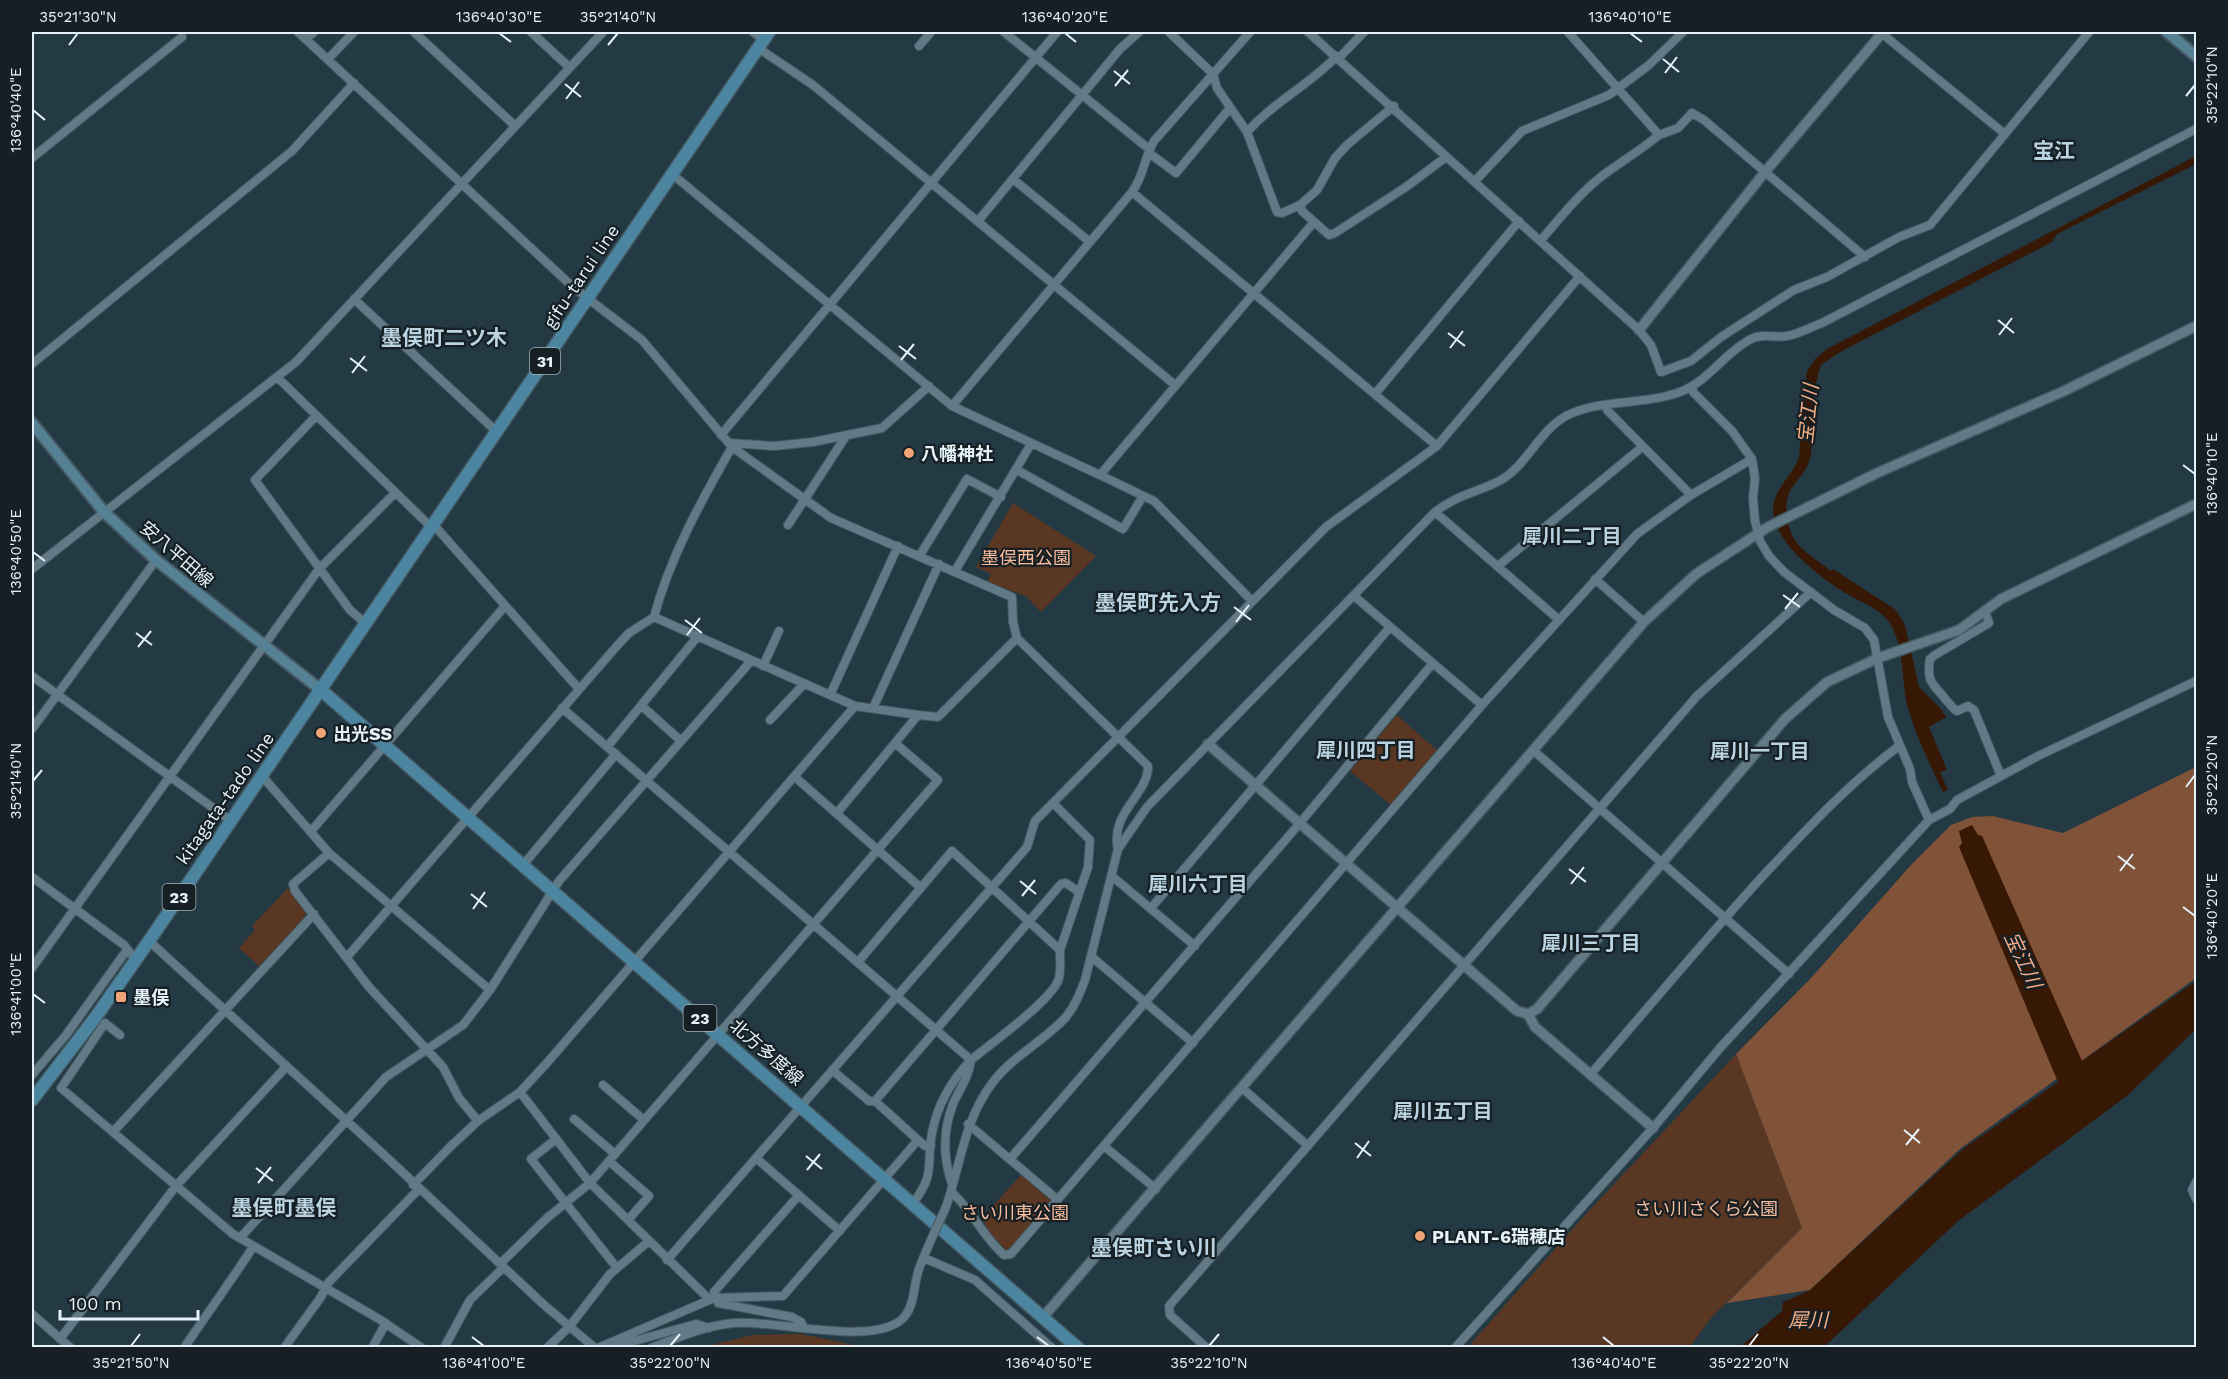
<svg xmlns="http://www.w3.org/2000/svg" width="2228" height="1379" font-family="'Work Sans','Noto Sans JP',sans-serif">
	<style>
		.green { fill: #5a3722 }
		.forest { fill: #805238 }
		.water { fill: #371805 }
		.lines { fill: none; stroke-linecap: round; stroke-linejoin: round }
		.minor-casing { stroke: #435760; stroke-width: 10 }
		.tertiary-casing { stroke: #435760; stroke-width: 12 }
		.secondary-casing { stroke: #435760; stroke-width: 14 }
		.primary-casing { stroke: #435760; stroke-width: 15 }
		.minor { stroke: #627a86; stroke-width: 8 }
		.tertiary { stroke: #627a86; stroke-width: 9 }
		.secondary { stroke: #568093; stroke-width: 10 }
		.primary { stroke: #4b859f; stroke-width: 12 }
		.minor-bridge-casing { stroke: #435760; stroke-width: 10; stroke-linecap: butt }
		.minor-bridge { stroke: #627a86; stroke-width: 8 }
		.ticks { fill: none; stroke: #e5f2f9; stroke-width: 2 }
		.poi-dot { fill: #efa377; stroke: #151f24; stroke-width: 2 }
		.labels { text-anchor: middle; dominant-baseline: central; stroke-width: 4.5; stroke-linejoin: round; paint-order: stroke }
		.shield { fill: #151f24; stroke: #a7b3b9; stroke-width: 1.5 }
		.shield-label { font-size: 16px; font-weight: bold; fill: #e5f2f9 }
		.street-label { font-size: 18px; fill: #e5f2f9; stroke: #151f24 }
		.poi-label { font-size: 18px; font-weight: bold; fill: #e5f2f9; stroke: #151f24; text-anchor: start }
		.park-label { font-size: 18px; fill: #f8bc9c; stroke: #151f24 }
		.water-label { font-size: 20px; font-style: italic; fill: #f7ad84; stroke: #151f24 }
		.neighbourhood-label { font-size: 20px; font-weight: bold; fill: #b9d3e0; stroke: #151f24 }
		.quarter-label { font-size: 21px; font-weight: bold; fill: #b9d3e0; stroke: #151f24 }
		.neatline { fill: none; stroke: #e5f2f9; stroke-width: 2 }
		.ticks-label { font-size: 15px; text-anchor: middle; fill: #e5f2f9 }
	</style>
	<rect width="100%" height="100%" fill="#233944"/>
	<path class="green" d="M1013,503l83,53 -55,56 -15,-16 -39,-14 4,-8 -15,-7z
		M1397,715l42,37 -47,54 -42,-35z
		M288,888l17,22v7l-46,49 -20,-18 16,-18 -3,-4z
		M1736,1054l66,174 -91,90 -21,29 -223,1 119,-134z
		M1022,1174l31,26 -45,51 -16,-13 -10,-20z
		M801,1334l64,13h-163l51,-12z"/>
	<path class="forest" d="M2196,767v211l-235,170 -151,142 -83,13 75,-75 -66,-174 75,-76 100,-113 40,-40 21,-8 21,-1 70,17z"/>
	<path class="water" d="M2196,156v8l-139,70 -5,8 -212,110 -19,13c-10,28 -7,59 -10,88 -2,18 -14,25 -22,40 -3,8 -3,14 -2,23 3,30 21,37 44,55l2,-2 63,41 9,15 14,62 22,22 5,8 -17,10 18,43 -7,2 8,18 -5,2c-13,-27 -27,-56 -35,-84 -7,-27 -3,-56 -16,-81 -9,-17 -27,-23 -43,-32 -26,-15 -77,-53 -76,-86 1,-21 20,-33 26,-52l8,-86 8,-12 12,-10z
		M1972,825l6,10 4,1 100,225 114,-80v48l-68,66 -170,126 -134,126h-84l42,-36 1,-9 26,-11 154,-142 95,-67 -99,-235 3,-4 -3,-12z"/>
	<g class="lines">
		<g class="minor-casing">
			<path id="minor" d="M298,32l275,255 69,53 90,107 99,71 181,79 1,25 4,16 131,128c1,28 -39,47 -30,83
				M414,32l100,93
				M531,32l38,35
				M753,32l11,8
				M1004,32l145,117
				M1169,32l44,42 4,14 30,44 30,80 5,1 18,-8 2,6 27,24 6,-2 71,-46 40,-30
				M1308,32l331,298 12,15 10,27 30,-11 30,-24 73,-47 33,-13 72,-40 31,-12 159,-193
				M1568,32l91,103 19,-7 14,-15 12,7 161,137
				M1880,32l125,102
				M306,39l8,-7
				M919,46l12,-14
				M758,48l55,37 362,300
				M1339,58l25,-26
				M328,59l26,-27
				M1247,132c28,-31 61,-46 90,-76
				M1149,153l27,20 54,-65
				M32,158l150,-121
				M672,174l280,232 148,69 214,-253
				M1013,179l77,63
				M1475,181l47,-50 87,-36 40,-30 34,-33
				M1132,192l305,254
				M1300,205l17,-15 18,-32 13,-14 46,-38
				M978,221l142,-172 19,-17
				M1541,240c20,-23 40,-49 65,-67 18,-13 36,-24 53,-38
				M354,299l143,133
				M32,364l260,-213 62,-68
				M277,377l154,150
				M1693,386v6l39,39 20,28 3,19 -2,20 2,23 5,20 9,15 15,16 50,38 31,18 9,12 14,77 22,52 2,13 17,38
				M1375,394l144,-173
				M1607,405v5l84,85
				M952,406l180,-214c12,-16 12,-34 22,-51l96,-109
				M316,416l-61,64 95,130 15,13
				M721,435l336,-403
				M729,443l45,3 39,-4 69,-14 47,-42
				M1017,470l106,59 20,-33
				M1100,475l54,26 98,100
				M1435,512l123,107
				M433,524l146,165
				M788,525l58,-89
				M920,555l47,-76 34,18
				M1498,566l144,-119
				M32,569l264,-207 307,-330
				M955,571l76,-127
				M1595,579l49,43
				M1354,596l128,109
				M1985,611l4,12 -54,32 -5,4c-4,25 4,25 17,42 4,4 5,7 10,10l11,-5 6,4 27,66
				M763,666l16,-35
				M32,676l199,145
				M830,695l68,-149
				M642,706l39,35
				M562,708l409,352c19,-16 83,-61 88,-82 2,-9 1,-19 1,-28l-108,-99 -94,111
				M873,708l66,-144
				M918,715l20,2 79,-79
				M770,720l34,-36
				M32,729l124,-169
				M607,747l91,-111
				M1534,751l255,223
				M262,776l67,77 161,137
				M795,777l126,111
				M1053,803l37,37 -2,27 -28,83
				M837,813l58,-70
				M312,830l193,-224
				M329,853l-36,31 2,7 74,96 74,80 16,31 19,23
				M523,865l93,-111
				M32,877l92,68 7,9
				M1113,877l82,69
				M1151,908l239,-281
				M149,941l233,212 161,151 52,44
				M347,957l269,-310 13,-14 25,-16c16,-60 47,-116 78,-170
				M1092,957l101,86
				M32,968l287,-399 75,-75
				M120,1035l-15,-12 -44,65 172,146 146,85 43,29
				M832,1070l37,31h6l186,-217 5,-1 13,9
				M32,1075l34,-40 58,-81 5,-2
				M1590,1075c57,-66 112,-132 171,-197 44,-47 86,-93 138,-132
				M603,1085l41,35
				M1242,1088l66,58
				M520,1092l70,91 348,-403 -43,-37 23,-28 -63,-9 -201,-89
				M875,1101l43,39
				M574,1119l41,35
				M968,1124l90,76
				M113,1132l201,-218
				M556,1139l-25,20 86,109
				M1104,1146l52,43
				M756,1158l84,73
				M1010,1159l290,-336 133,-160
				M609,1161l40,35 -21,24
				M2196,1182l-4,8 4,9
				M413,1185l38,-39 27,-25 42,-29 26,-28 309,-358
				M951,1192c21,17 30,43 53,63l7,-1 471,-549 155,-171 54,-39 61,-36
				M799,1195l-85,97 4,11 74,14 9,5 3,6
				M913,1203c23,-29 13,-39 19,-70 5,-27 20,-53 39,-73 -2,17 -11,28 -18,44 -10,26 -10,54 -1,80
				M946,1207c15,-44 18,-87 47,-125 20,-26 51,-41 73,-65 9,-11 14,-24 19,-37l33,-131 29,-42 288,-295c25,-19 42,-19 66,-32 26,-15 38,-49 65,-64 33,-17 74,-11 108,-22 33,-9 48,-40 77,-55 11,-6 25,-1 36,-3 12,-2 24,-9 35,-13l374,-194
				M240,1238l146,-161 77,-52 27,-35 69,-109 192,-220
				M924,1258l51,22 77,68
				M667,1260l360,-413 8,-26 291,-294 111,-81 143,-170
				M500,1264l47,-46 43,-35 119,116
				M32,1314l39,34
				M60,1339l116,-153 110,-119
				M184,1348c23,-34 47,-67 69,-101
				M284,1348l37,-51 7,-14 90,-93
				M372,1348l14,-25
				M444,1348l26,-48 33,-32
				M547,1348l22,-21 41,-53 39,-33
				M598,1348l116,-50 69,-2 135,-156 7,6 6,-1
				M609,1348l87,-24 13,4
				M651,1348c26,-10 56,-23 83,-25 40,-4 145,26 171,-7 9,-11 9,-30 13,-44 3,-10 8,-20 12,-30
				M1207,1348l-37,-33 -1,-9 528,-610 114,-104
				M1455,1348l198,-220 67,-80 209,-228 21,-11 7,-9 81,-44 158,-75"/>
		</g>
		<g class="tertiary-casing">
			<path id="tertiary" d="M1639,330l126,-158 118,-140
				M1208,744l309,267 11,3 9,-5 248,-290 42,-37 51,-24 81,-28 42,-31 195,-95
				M1528,1014l7,13 118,101
				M1044,1316l600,-694 52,-48 72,-47 109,-54 187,-82 132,-65"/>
		</g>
		<g class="secondary-casing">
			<path id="secondary" d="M2167,32l29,24
				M32,423l72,89 52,48 165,130"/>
		</g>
		<g class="primary-casing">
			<path id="primary" d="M321,690l757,658
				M32,1100l63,-82 54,-77 620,-909"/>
		</g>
		<use href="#minor" class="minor"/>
		<use href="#tertiary" class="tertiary"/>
		<use href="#secondary" class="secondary"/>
		<use href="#primary" class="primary"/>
		<g class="minor-bridge-casing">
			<path id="minor-bridge" d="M930,1242l16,-35"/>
		</g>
		<use href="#minor-bridge" class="minor-bridge"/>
	</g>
	<path class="ticks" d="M499,33l12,9M1065,33l11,9M1630,33l12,9M69,45l9,-12M608,45l10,-12M1663,59l16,13M1114,71l16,13M1665,73l12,-16M565,84l16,13M1115,86l13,-16M2186,96l9,-11M566,99l13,-17M33,110l12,10M1998,320l16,13M1448,333l17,13M1999,335l13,-17M899,346l17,13M1450,348l13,-17M350,358l17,13M901,360l13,-16M352,373l13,-17M2183,465l12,9M33,552l12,9M1783,595l17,12M1234,607l17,13M1785,609l13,-16M685,620l17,13M1236,622l13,-17M136,633l16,12M687,635l13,-17M138,647l13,-16M33,781l9,-11M2186,787l9,-12M2118,856l17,13M1569,869l17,13M2120,871l13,-17M1020,881l16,13M1571,884l13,-17M471,894l16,13M1022,896l13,-16M2183,907l12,9M473,909l12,-17M33,994l12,9M1904,1130l16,13M1355,1143l16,13M1906,1145l13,-16M806,1156l16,13M1357,1158l12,-17M256,1168l17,13M807,1170l13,-16M258,1183l13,-16M472,1337l12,9M1037,1337l12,9M1603,1337l11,9M131,1346l9,-12M670,1346l10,-12M1209,1346l10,-12M1749,1346l9,-12"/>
	<g class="poi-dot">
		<circle cx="909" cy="453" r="6"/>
		<circle cx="321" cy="733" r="6"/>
		<rect x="115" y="991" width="12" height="12" rx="3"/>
		<circle cx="1420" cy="1236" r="6"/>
	</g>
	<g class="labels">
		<g class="shield">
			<rect x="530" y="348" width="30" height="26" rx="4.5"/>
			<rect x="162.5" y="884" width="33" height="26" rx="4.5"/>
			<rect x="683.5" y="1005" width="33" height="26" rx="4.5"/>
		</g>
		<g class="shield-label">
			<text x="545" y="361">31</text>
			<text x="179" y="897">23</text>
			<text x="700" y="1018">23</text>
		</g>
		<g class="street-label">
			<text transform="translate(581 276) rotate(-56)">gifu-tarui line</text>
			<text transform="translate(177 554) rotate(41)">安八平田線</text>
			<text transform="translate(225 798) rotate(-55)">kitagata-tado line</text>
			<text transform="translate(767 1052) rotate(41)">北方多度線</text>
		</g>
		<g class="poi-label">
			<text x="921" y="453">八幡神社</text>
			<text x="333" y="733">出光SS</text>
			<text x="133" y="997">墨俣</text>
			<text x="1432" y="1236">PLANT-6瑞穂店</text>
		</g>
		<g class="park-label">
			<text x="1026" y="557">墨俣西公園</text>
			<text x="1706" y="1208">さい川さくら公園</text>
			<text x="1015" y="1212">さい川東公園</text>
		</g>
		<g class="water-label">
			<text transform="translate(1808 414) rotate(-84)">宝江川</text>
			<text transform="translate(2023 960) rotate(65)">宝江川</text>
			<text x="1808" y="1320">犀川</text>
		</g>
		<g class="neighbourhood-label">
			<text x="1572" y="536">犀川二丁目</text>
			<text x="1366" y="750">犀川四丁目</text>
			<text x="1760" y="751">犀川一丁目</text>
			<text x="1198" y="884">犀川六丁目</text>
			<text x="1591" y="943">犀川三丁目</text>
			<text x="1443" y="1111">犀川五丁目</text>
		</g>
		<g class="quarter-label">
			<text x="2054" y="150">宝江</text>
			<text x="444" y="337">墨俣町二ツ木</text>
			<text x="1158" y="602">墨俣町先入方</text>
			<text x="284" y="1207">墨俣町墨俣</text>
			<text x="1154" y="1247">墨俣町さい川</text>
		</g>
	</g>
	<rect width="2228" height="1379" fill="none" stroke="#151f24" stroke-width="66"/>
	<path d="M60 1310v9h138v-9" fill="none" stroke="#e5f2f9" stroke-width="3"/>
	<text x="69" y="1310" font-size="18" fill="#e5f2f9" stroke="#151f24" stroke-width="4.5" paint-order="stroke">100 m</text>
	<rect x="33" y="33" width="2162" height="1313" class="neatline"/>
	<g class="ticks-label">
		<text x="78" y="22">35°21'30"N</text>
		<text x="499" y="22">136°40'30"E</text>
		<text x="618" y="22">35°21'40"N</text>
		<text x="1065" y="22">136°40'20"E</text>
		<text x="1630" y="22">136°40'10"E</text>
		<text transform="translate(2212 85) rotate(-90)" y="5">35°22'10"N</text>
		<text transform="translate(16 110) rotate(-90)" y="5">136°40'40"E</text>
		<text transform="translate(2212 474) rotate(-90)" y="5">136°40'10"E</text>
		<text transform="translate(16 552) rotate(-90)" y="5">136°40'50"E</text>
		<text transform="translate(2212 775) rotate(-90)" y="5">35°22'20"N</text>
		<text transform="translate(16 781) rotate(-90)" y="5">35°21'40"N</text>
		<text transform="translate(2212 916) rotate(-90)" y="5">136°40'20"E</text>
		<text transform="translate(16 994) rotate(-90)" y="5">136°41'00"E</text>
		<text x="131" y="1368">35°21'50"N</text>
		<text x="484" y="1368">136°41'00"E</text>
		<text x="670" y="1368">35°22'00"N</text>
		<text x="1049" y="1368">136°40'50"E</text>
		<text x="1209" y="1368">35°22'10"N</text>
		<text x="1614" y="1368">136°40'40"E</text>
		<text x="1749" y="1368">35°22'20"N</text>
	</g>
</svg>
